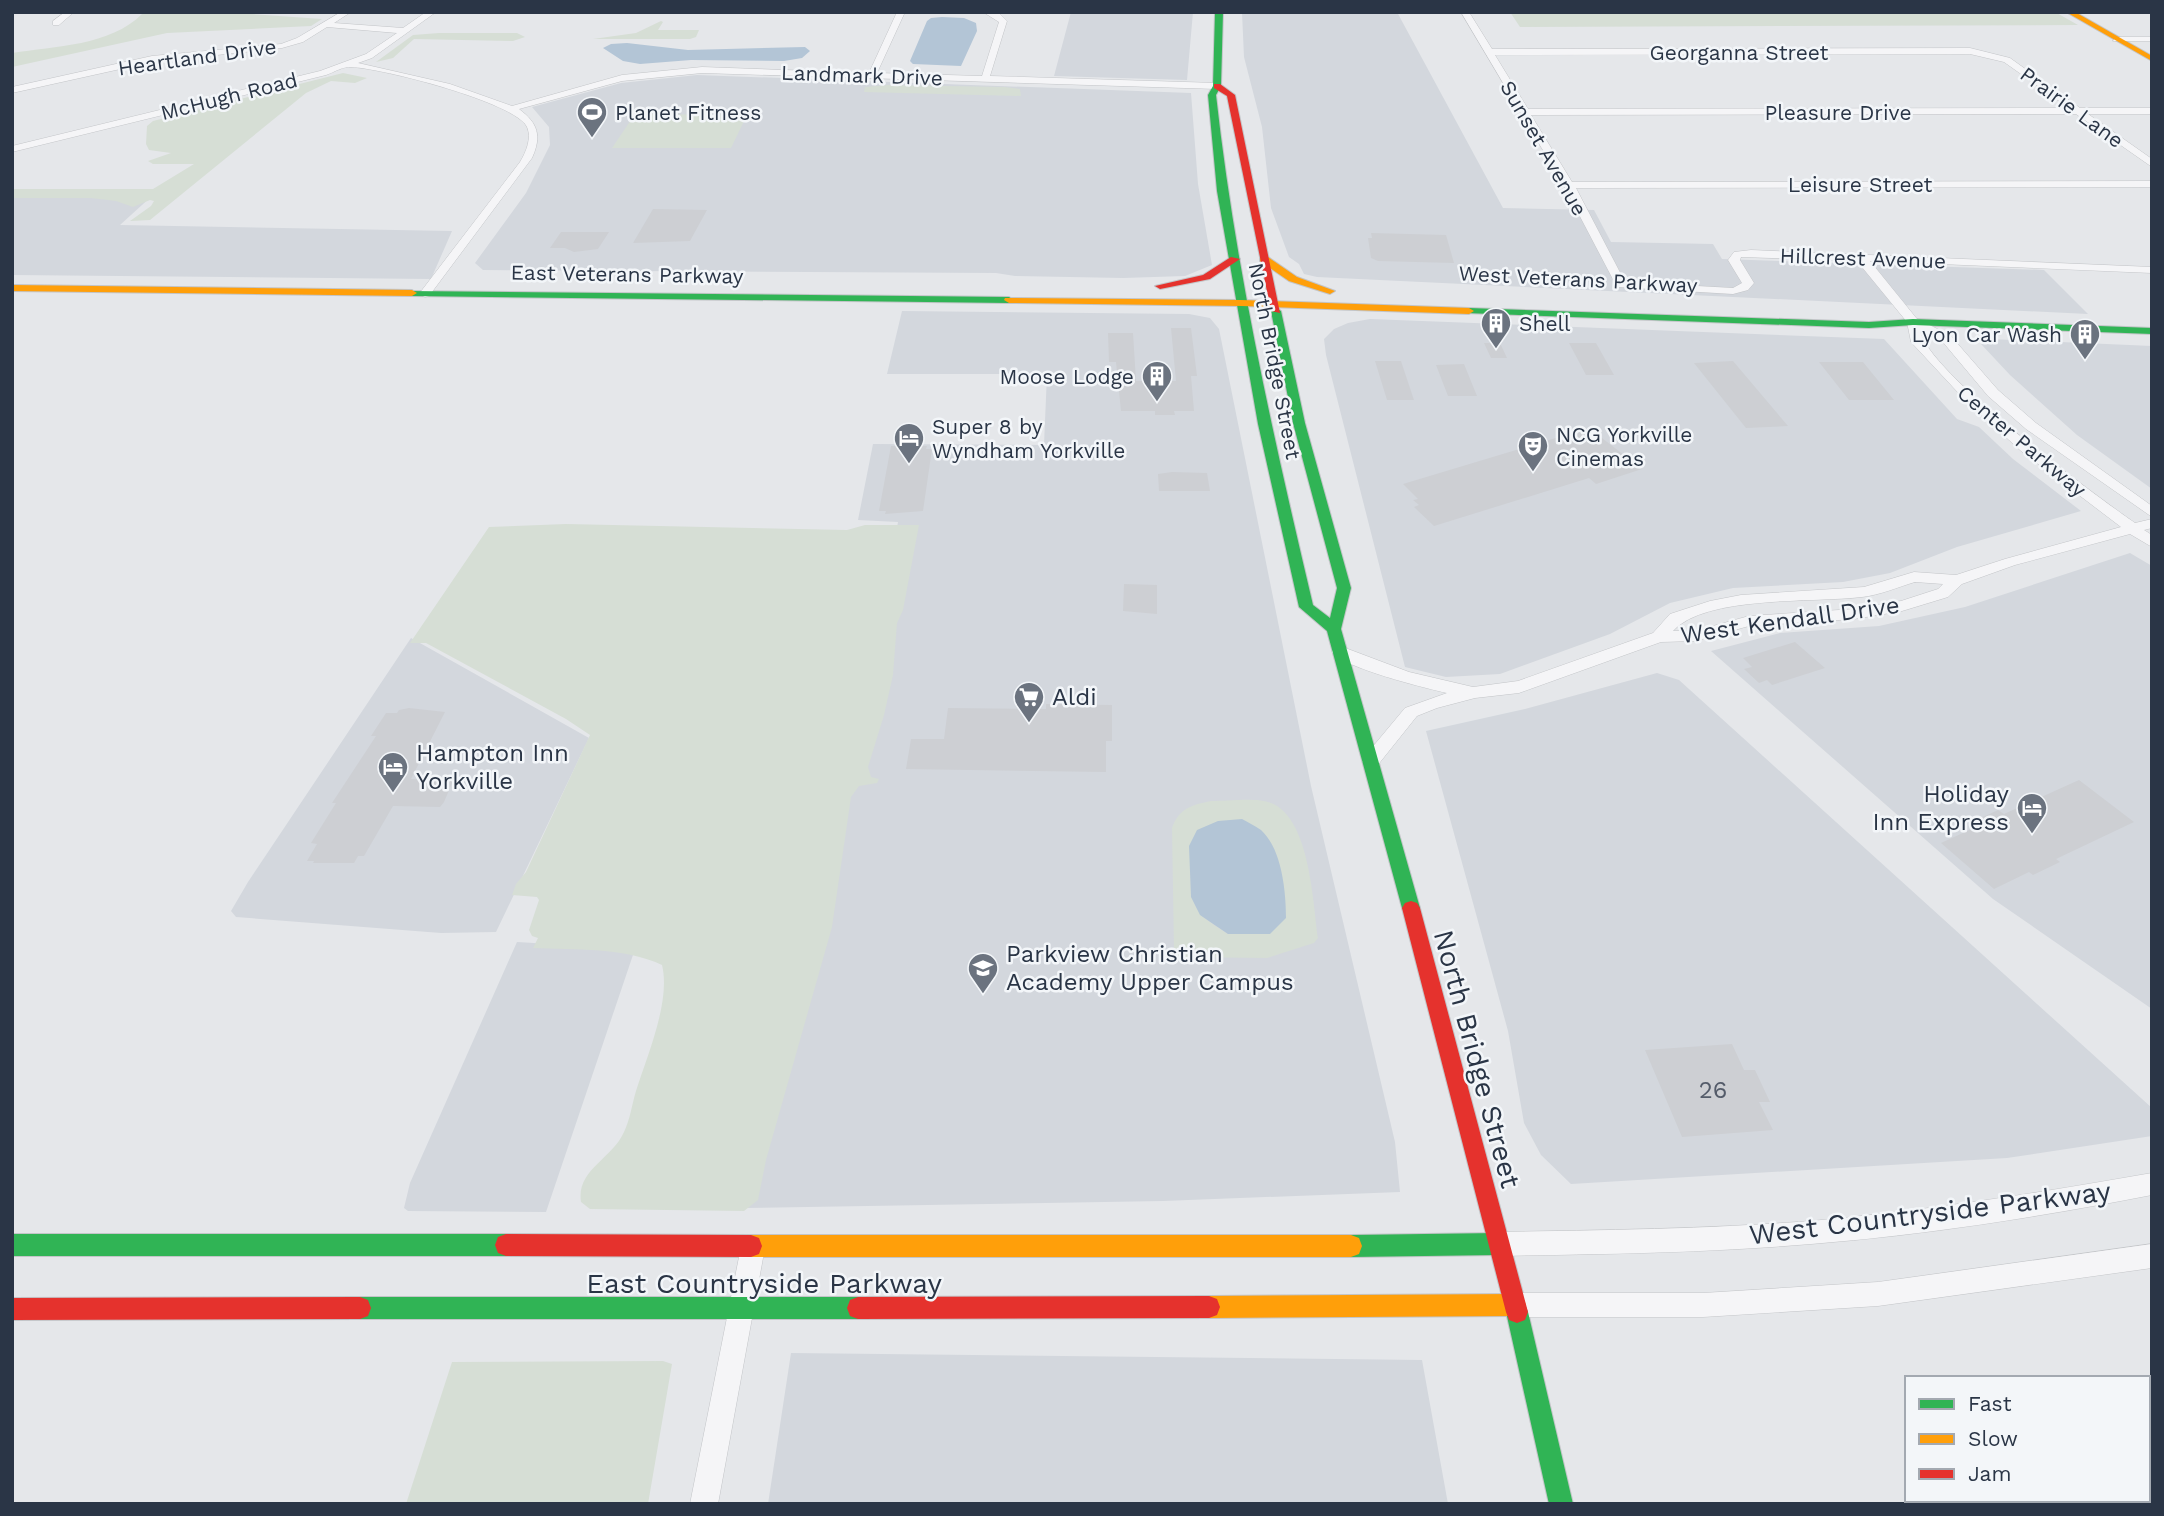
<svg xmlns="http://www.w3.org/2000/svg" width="2164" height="1516" font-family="'Work Sans',sans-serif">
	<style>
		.built { fill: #d3d7dd }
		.green { fill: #d6ded5; fill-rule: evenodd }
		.water { fill: #b3c5d6 }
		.building { fill: #cdcfd3 }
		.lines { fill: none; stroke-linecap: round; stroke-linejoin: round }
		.street-casing { stroke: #c3c5c8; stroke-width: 1 }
		.fast-casing { stroke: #c3c5c8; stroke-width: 2 }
		.slow-casing { stroke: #c3c5c8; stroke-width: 2 }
		.jam-casing { stroke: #c3c5c8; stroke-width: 2 }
		.street { fill: #f5f5f7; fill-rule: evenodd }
		.fast { fill: #30b455; fill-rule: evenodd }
		.slow { fill: #ff9f0a; fill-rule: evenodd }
		.jam { fill: #e5322d; fill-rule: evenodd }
		.labels { text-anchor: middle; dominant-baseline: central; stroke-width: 5; stroke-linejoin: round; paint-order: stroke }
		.far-street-label { font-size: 21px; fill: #2a3546; stroke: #f3f6f9 }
		.far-poi-label { font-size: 21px; fill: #2a3546; stroke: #f3f6f9; text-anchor: start }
		.street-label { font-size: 24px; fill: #2a3546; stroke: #f3f6f9 }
		.poi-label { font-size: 24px; fill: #2a3546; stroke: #f3f6f9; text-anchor: start }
		.near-number-label { font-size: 24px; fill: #545c6a }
		.near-street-label { font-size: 28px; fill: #2a3546; stroke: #f3f6f9 }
	</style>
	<rect width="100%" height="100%" fill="#e5e7ea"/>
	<path class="built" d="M1071,12h122l-6,68 -133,-4z
		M1242,12h155l106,196 91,2 17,32 102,2 9,15 322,11 44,44 -771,-37 -13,-3 -5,-10 -10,-7 -18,-49 -9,-81 -18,-70z
		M697,75l494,18 7,91 14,81 -27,11 -62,2 -108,-2 -19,-3 -513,-3 -8,-7 51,-70 24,-48 -1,-18 -17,-20 89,-24z
		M12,195h141l-33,30 332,6 -21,48 -419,-4z
		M902,311l287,3 21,4 9,11 92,457 84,356 5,50 -237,9 -420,7 109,-420 46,-266 -40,-2 15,-76 171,1 3,-71h-160z
		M1370,319l514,20 73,80 22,8 34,32 68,52 -124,36 -67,26 -47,9 -110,6 -63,15 -60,31 -110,40 -54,3 -41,-10 -79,-312 -2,-16 10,-10 14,-6z
		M1989,339l163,7v143l-75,-54 -67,-60 -29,-31z
		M2130,553l22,13v443l-159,-110 -282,-248 69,-18 99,-7 86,-19z
		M411,638l178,100 -93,194 -55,1 -205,-16 -5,-6 17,-29z
		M1657,673l22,7 473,428v28l-145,22 -436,26 -30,-29 -17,-32 -16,-92 -82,-300 99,-22z
		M517,942l118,7 -89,263 -138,-1 -4,-3 6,-25z
		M791,1353l631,7 26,144h-680z"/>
	<path class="green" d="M136,12h88l98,7 -11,7 -144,7 -155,34v-14c43,-7 98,-7 130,-39z
		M1510,12h545l23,13 -558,2z
		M661,21l2,1 -5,8h41l-3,7 -6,2h-97l43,-6z
		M439,33h78l8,4 -12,4 -99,-2 -21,19 -17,4 37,-27z
		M343,73l24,5 -12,5 -24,-2 -25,12 -156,127 -20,1 21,-15 3,-5 -4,-1 -17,7 -17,-6 -25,-3h-79v-9h141l41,-25h-41l-5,-3 23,-8 -22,-3 -3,-6 1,-18 6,-5z
		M889,85l116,2 15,2 1,7 -157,-4 1,-5z
		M635,114l112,1 -16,33h-119z
		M566,524l281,6 18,-5h54l-16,85 -6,13 -4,52 -9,40 -16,52 3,10 8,2 -2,4 -18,3 -8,11 -19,130 -66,233 -8,40 -14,11 -154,-2 -9,-7c-5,-32 31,-43 43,-70 6,-12 8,-28 12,-41 11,-35 35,-90 26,-126 -38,-18 -87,-15 -129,-17l5,-10 -6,-2 -3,-6 10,-30 -2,-3 -25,-2 4,-11 10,-12 64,-137 -24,-16 -140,-76h-16l79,-116z
		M1211,801c16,0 47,-4 60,2 39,15 42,100 47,135l-4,5 -47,15 -91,-1 -2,-5 -2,-124c7,-20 20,-23 39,-27zM1191,878l37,56c-26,-17 -38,-23 -37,-56z
		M663,1361l9,3 -24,140h-242l46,-142z"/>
	<path class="water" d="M942,17l22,1 12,5 1,8 -16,35 -48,-2 -3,-3 17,-40 4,-3z
		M627,43l61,7 117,-3 5,4 -8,7 -18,3 -93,-1 -51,4 -17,-3 -20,-13 8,-4z
		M1242,819c6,3 13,7 19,11 21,19 25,62 25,88l-16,16h-42l-28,-19 -9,-18 -2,-51 8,-16 21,-9z"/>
	<path class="building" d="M653,209l54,1 -17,31 -57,2z
		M561,232h48l-11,17 -24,3 -9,-4h-15z
		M1371,233l75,2 8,28 -76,-2 -7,-3 -3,-20h4z
		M1171,328h20l6,48h-6l3,35h-20l1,4h-20v-4h-34l-5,-49h-7l-1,-29h25l3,48h40z
		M1484,343h16l7,15h-16z
		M1569,343h27l18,32h-28z
		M1375,361h26l13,39h-27z
		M1733,361l55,65 -42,2 -52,-65z
		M1819,362h44l31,38h-45z
		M1464,364l13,32h-29l-12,-31z
		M1589,428l53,41 -46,15 -7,-6 -155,48 -20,-19 5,-2 -6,-5 5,-1 -15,-15z
		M891,446h36l-1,3h6l-9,62 -38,3 1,-3h-7z
		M1172,472l35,1 3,18h-51l-1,-17z
		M1124,584l33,1v29l-34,-3z
		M1795,642l30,26 -53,17 -5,-5 -8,3 -15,-14 8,-2 -9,-9z
		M1046,704l66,1v36h-6v31l-200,-3 5,-30h33l4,-31 98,1z
		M409,708l36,4 -34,67 42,2 -9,21 -4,5 -47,-1 -29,50h-6l-4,7h-41l1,-2h-7l10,-17 -6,-1 25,-40h-4l44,-67h-5l15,-23h11l2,-3z
		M2079,780l55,42 -78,37 4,3 -27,13 -4,-3 -35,17 -53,-46 35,-16 -6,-4 28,-13 6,4z
		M1732,1044l12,26h11l15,32h-11l14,28 -91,7 -37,-87z"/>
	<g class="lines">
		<g class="street-casing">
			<path id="street" d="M65,12h9l-15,13h-6v-4z
				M341,12h10l-17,11 69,5 23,-16h10l-64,46 -14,5 92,21 62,22 110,-31 80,-8 167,6 28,-61h8l-28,61 105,3 17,-54 -16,-10 16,1 8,8 -17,55 227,7 4,3 -4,3 -515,-16 -80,8 -103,28c19,14 23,27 13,49l-103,138 -4,1 -6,-3 101,-132c6,-10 12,-24 7,-35 -12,-25 -146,-59 -176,-60 -7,-1 -17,5 -25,8l-314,77v-6l308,-75 46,-17 31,-21 -70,-6 -24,15 -21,6 -130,14 -140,31v-6l140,-31 129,-12 16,-6z
				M1461,12h8l23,37 478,-1 40,10 70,50h72v6h-64l64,45v8l-76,-53 -545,1 41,67 580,-1v6l-576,1 49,94 108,6 9,-5 -14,-23 6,-8 17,-2 401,17v6l-282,-12 47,58 33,16 48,55 38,33 116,83v11l-126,-88 -38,-33 -46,-55 -22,-11c5,40 176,166 215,193l17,-4v9l-8,2 8,5v12l-22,-13 -115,31 -53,19 -14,13 -46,14 -48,8 -105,7 -54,15 -34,1 -142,51 -44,5 -38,10 -20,8 -40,50h-12l-3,-5 3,-5 40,-48 42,-15c-22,-5 -103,-25 -115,-41l2,-4 6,-2 69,26 64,15 45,-6 135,-48 17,-19 40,-13 31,-6 123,-8 50,-15 42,3 49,-16 116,-32 -100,-76 -57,-52 -53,-57 -4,-20 -50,-61 -116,-4 -1,3 14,23 -6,7 -15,4 -116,-7 -54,-103zM1970,54l34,8 65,46 -541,1 -33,-54zM1915,582l28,2 -5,5 -37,12 -47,8 -105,7 -54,15h-22c32,-36 142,-28 189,-34 18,-2 36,-10 53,-15z
				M2116,37h36v4h-39z
				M2152,1173v22c-113,22 -227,40 -341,49 -104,9 -209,10 -313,12l-8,-4 -4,-8 4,-8 8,-4c104,-2 209,-3 313,-11 114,-10 228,-28 341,-48z
				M753,1235l8,4 4,8 -47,257h-28l51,-257 4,-8z
				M2152,1244v24l-274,38 -175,11h-188l-9,-3 -3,-9 3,-9 9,-3h188l175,-11z"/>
		</g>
		<g class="fast-casing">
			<path id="fast" d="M1215,12h8l-2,74 -5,9c19,172 57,341 97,510l17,13 7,-30 -44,-165 -22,-112 5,-3 5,3 24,112 46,165 -10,41 79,279 -3,5 -6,2 -6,-2 -3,-5 -75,-277 -28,-24 -41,-183 -41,-233 -9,-96 5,-9z
				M408,291l601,6 5,3 -5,3 -597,-7 -5,-3z
				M1469,308l400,14 44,-3 239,9v6l-239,-9 -44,3 -404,-15 -1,-2z
				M1498,1233l8,3 3,8 -3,8 -8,3 -147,2 -8,-3 -3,-8 3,-8 8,-3z
				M12,1234h494l8,3 3,8 -3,8 -8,3h-494z
				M360,1297h498l8,3 3,8 -3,8 -8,3h-498l-8,-3 -3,-8 3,-8z
				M1517,1301l8,3 3,8 45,192h-24l-43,-192 3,-8z"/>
		</g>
		<g class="slow-casing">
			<path id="slow" d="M2066,12h9l77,44v5z
				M1260,257h8l29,20 38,14 -5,3 -41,-13 -29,-20z
				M12,285l400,5 5,3 -5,3 -400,-5z
				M1005,298l236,2 228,8 5,3 -5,3 -228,-8 -232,-3 -5,-3z
				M751,1235h600l8,3 3,8 -3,8 -8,3h-600l-8,-3 -3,-8 3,-8z
				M1515,1294l8,3 3,8 -3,8 -8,3 -306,2 -8,-3 -3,-8 3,-8 8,-3z"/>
		</g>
		<g class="jam-casing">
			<path id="jam" d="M1214,84h6l15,11 45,218 -9,-2 -44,-215 -13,-8z
				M1231,257l9,2 -30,20 -50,10 -5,-3 48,-11z
				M1411,901l6,2 3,5 108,404 -3,8 -8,3 -8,-3 -3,-8 -104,-404 3,-5z
				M506,1234l245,1 8,3 3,8 -3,8 -8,3 -245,-1 -8,-3 -3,-8 3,-8z
				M1209,1296l8,3 3,8 -3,8 -8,3 -351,1 -8,-3 -3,-8 3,-8 8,-3z
				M360,1297l8,3 3,8 -3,8 -8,3 -348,1v-22z"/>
		</g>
		<use href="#street" class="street"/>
		<use href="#fast" class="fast"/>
		<use href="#slow" class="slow"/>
		<use href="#jam" class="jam"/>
	</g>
	<defs>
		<g id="stadium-pin" transform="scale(1.575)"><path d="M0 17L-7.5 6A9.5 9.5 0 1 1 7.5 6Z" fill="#6b737f" stroke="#f3f6f9"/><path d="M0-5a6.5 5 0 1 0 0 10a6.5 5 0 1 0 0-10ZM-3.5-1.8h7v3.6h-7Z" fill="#fff"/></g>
		<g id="building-pin" transform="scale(1.575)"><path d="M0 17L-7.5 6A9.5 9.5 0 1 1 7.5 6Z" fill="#6b737f" stroke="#f3f6f9"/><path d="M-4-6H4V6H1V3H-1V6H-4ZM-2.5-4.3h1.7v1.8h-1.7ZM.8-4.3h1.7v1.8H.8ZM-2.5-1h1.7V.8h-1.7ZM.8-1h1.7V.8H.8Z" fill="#fff"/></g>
		<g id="hotel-pin" transform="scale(1.575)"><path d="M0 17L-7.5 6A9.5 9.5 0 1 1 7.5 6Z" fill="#6b737f" stroke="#f3f6f9"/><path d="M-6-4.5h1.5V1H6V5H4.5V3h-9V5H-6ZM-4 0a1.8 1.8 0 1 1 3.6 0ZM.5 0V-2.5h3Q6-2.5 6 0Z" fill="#fff"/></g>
		<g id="theatre-pin" transform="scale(1.575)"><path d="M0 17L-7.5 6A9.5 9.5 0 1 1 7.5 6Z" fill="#6b737f" stroke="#f3f6f9"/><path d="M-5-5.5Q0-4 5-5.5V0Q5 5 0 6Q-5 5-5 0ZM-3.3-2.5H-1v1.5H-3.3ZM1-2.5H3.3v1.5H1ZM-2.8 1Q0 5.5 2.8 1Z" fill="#fff"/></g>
		<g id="supermarket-pin" transform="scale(1.575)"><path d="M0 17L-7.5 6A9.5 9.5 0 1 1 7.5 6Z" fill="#6b737f" stroke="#f3f6f9"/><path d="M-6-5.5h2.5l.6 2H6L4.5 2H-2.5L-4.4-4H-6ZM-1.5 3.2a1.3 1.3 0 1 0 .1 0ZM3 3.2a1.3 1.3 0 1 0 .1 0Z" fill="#fff"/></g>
		<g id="school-pin" transform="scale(1.575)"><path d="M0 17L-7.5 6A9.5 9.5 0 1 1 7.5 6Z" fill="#6b737f" stroke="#f3f6f9"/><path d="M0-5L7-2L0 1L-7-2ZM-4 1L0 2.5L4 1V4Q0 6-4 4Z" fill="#fff"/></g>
	</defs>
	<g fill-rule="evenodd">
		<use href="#stadium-pin" x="592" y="112"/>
		<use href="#building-pin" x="1496" y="323"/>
		<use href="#building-pin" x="2085" y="334"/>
		<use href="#building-pin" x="1157" y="376"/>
		<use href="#hotel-pin" x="909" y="438"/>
		<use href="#theatre-pin" x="1533" y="446"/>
		<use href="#supermarket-pin" x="1029" y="697"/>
		<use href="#hotel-pin" x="393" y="767"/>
		<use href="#hotel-pin" x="2032" y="808"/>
		<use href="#school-pin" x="983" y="968"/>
	</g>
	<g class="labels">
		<g class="far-street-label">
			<text x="1739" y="52">Georganna Street</text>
			<text transform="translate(197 57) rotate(-8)">Heartland Drive</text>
			<text transform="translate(862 75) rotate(2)">Landmark Drive</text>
			<text transform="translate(229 96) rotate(-14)">McHugh Road</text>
			<text transform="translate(2072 107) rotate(36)">Prairie Lane</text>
			<text x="1838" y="112">Pleasure Drive</text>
			<text transform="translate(1544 148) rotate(60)">Sunset Avenue</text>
			<text x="1860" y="184">Leisure Street</text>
			<text transform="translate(1863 258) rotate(2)">Hillcrest Avenue</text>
			<text transform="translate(627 274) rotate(1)">East Veterans Parkway</text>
			<text transform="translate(1578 279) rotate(3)">West Veterans Parkway</text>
			<text transform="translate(1275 361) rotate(79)">North Bridge Street</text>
			<text transform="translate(2022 441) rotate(40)">Center Parkway</text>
		</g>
		<g class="far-poi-label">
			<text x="615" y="112">Planet Fitness</text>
			<text x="1519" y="323">Shell</text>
			<text x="2062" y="334" text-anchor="end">Lyon Car Wash</text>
			<text x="1134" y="376" text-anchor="end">Moose Lodge</text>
			<text x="932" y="426">Super 8 by<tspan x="932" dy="24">Wyndham Yorkville</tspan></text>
			<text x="1556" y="434">NCG Yorkville<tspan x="1556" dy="24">Cinemas</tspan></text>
		</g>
		<g class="street-label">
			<text transform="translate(1790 620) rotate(-8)">West Kendall Drive</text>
		</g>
		<g class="poi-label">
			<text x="1052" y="697">Aldi</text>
			<text x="416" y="753">Hampton Inn<tspan x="416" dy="28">Yorkville</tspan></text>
			<text x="2009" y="794" text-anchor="end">Holiday<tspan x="2009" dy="28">Inn Express</tspan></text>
			<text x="1006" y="954">Parkview Christian<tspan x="1006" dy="28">Academy Upper Campus</tspan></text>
		</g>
		<g class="near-number-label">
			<text x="1713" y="1090">26</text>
		</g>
		<g class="near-street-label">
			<text transform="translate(1477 1059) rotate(75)">North Bridge Street</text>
			<text transform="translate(1930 1213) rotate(-7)">West Countryside Parkway</text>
			<text x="764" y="1283">East Countryside Parkway</text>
		</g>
	</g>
	<rect width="2164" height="1516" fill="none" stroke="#2a3546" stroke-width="28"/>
	<rect x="1905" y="1376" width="245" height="126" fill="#f3f6f9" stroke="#a3a9b1" stroke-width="2"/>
	<rect x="1919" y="1399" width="35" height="10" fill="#30b455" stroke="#a3a9b1" stroke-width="2"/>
	<text x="1968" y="1411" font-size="21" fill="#2a3546">Fast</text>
	<rect x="1919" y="1434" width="35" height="10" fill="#ff9f0a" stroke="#a3a9b1" stroke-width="2"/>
	<text x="1968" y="1446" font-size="21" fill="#2a3546">Slow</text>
	<rect x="1919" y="1469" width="35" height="10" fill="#e5322d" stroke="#a3a9b1" stroke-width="2"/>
	<text x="1968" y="1481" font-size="21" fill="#2a3546">Jam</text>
</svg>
